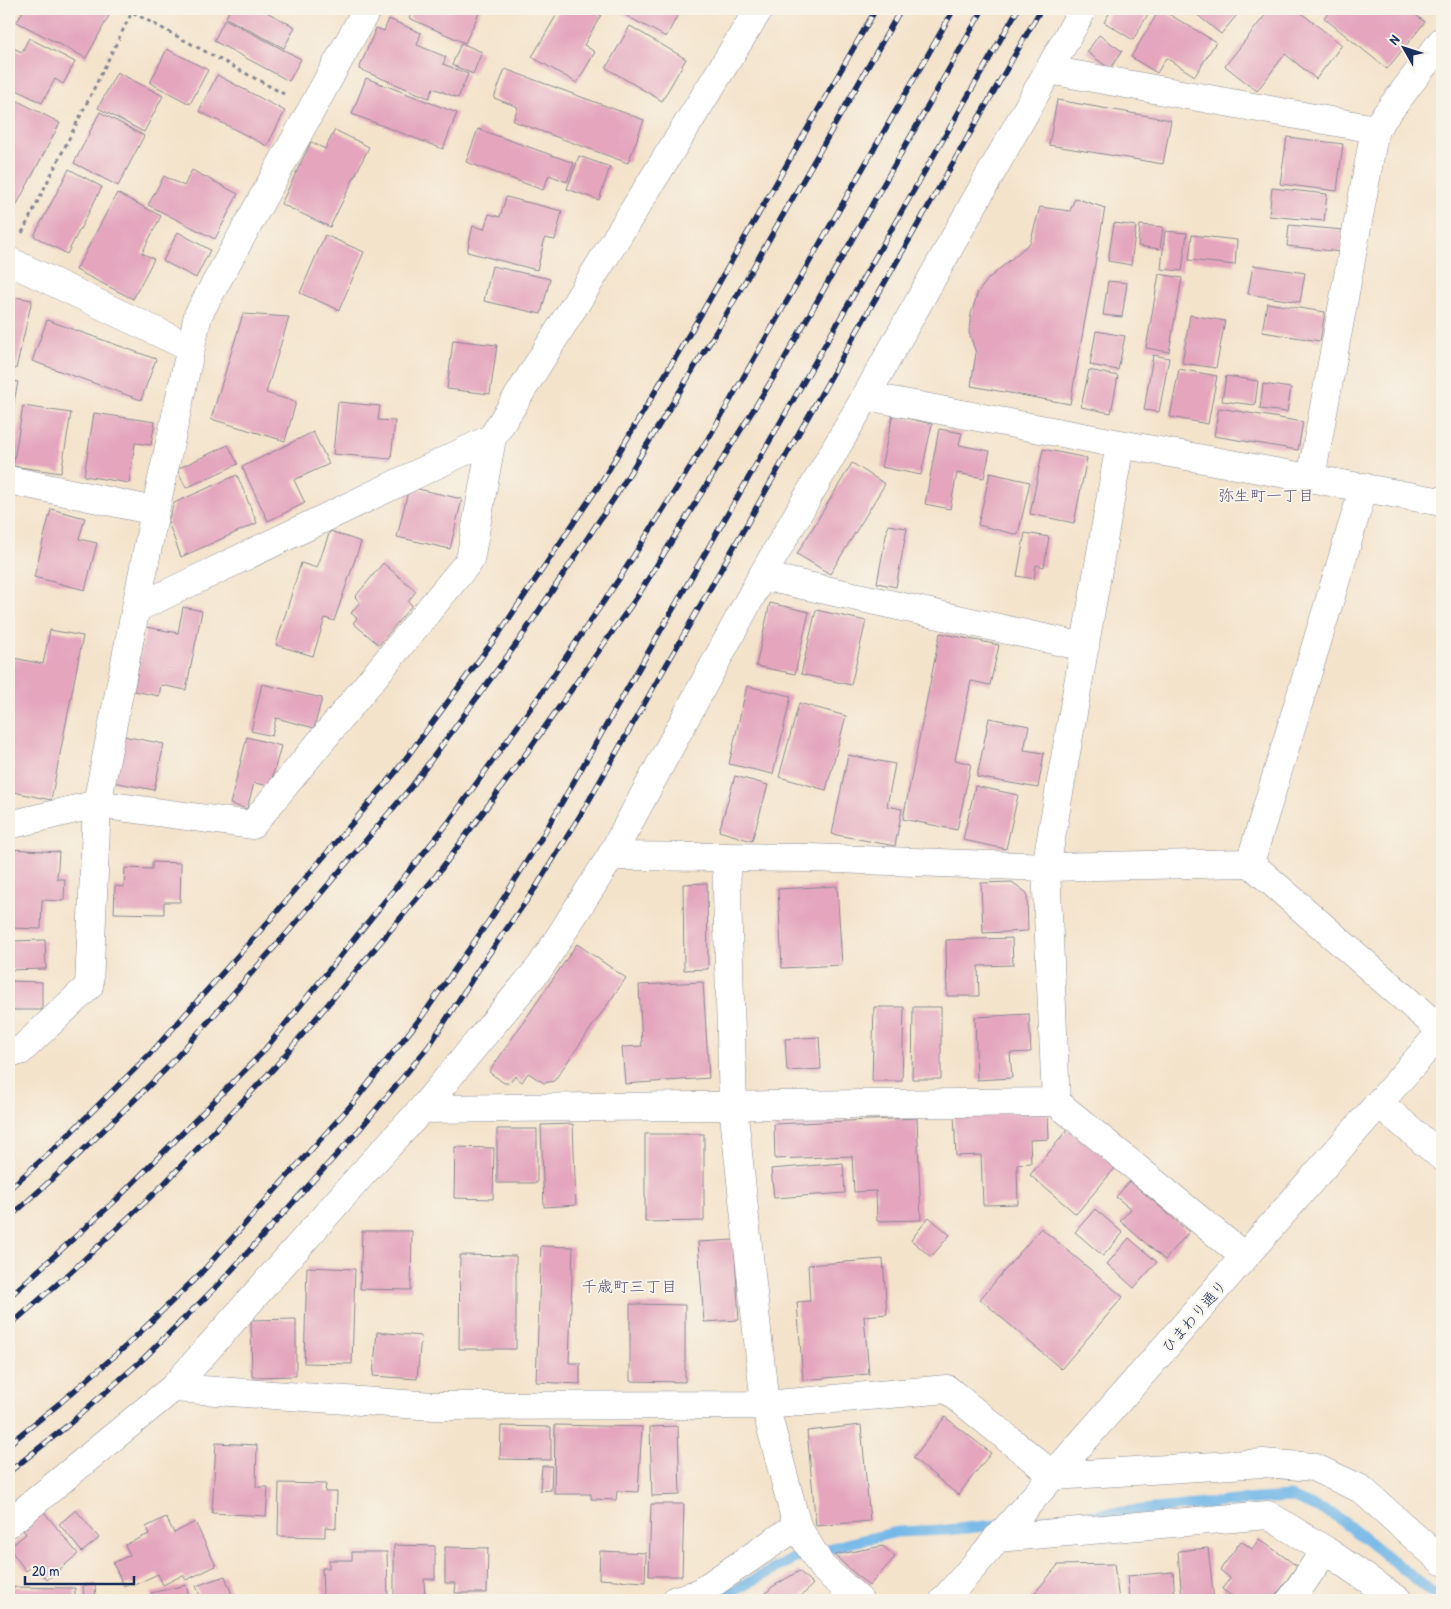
<svg xmlns="http://www.w3.org/2000/svg" width="1451" height="1609" font-family="'Patrick Hand','Klee One',sans-serif">
	<style>
		.lines { fill: none; stroke-linecap: round; stroke-linejoin: round }
		.stream { stroke: #72b7e8; stroke-width: 11 }
		.building { fill: #e4a5bd }
		.minor-casing { stroke: #888994; stroke-width: 29 }
		.path { stroke: #888994; stroke-width: 3; stroke-dasharray: 4 4; stroke-linecap: butt }
		.minor { stroke: #fff; stroke-width: 28 }
		.rail-casing { stroke: #1b2f5e; stroke-width: 5.5 }
		.rail { stroke: #f7f3e8; stroke-width: 4; stroke-dasharray: 11; stroke-linecap: butt }
		.labels { text-anchor: middle; dominant-baseline: central; stroke-width: 4; stroke-linejoin: round; paint-order: stroke }
		.street-label { font-size: 15px; fill: #1b2f5e; stroke: #f7f3e8 }
		.neighbourhood-label { font-size: 16px; fill: #61587f; stroke: #f7f3e8 }
	</style>
	<rect width="100%" height="100%" fill="#f7f3e8"/>
	<filter id="ink" filterUnits="userSpaceOnUse"><feTurbulence type="fractalNoise" baseFrequency=".02" numOctaves="2"/><feDisplacementMap in="SourceGraphic" scale="10" xChannelSelector="R" yChannelSelector="G"/><feConvolveMatrix kernelMatrix="1 2 1 2 8 2 1 2 1" color-interpolation-filters="sRGB"/></filter>
	<filter id="wash" filterUnits="userSpaceOnUse"><feTurbulence type="fractalNoise" baseFrequency=".0096" numOctaves="4" result="noise"/><feDisplacementMap in="SourceGraphic" scale="20" xChannelSelector="R" yChannelSelector="G"/><feGaussianBlur stdDeviation="1.12" result="paint"/><feColorMatrix in="noise" values="0 0 0 0 0 0 0 0 0 0 0 0 0 0 0 0 0 1.4 0 .05"/><feComposite in="paint" operator="in"/></filter>
	<g filter="url(#wash)">
		<rect width="100%" height="100%" fill="#f4e3cb"/>
		<g class="lines">
			<path class="stream" d="M717,1600l76,-41 57,-16 47,-11 51,-2 165,-17 143,-14 35,-2 44,18 107,85"/>
		</g>
		<g id="blocks">
			<path class="building" d="M24,9h81l6,3 -25,46 -69,-36z
				M230,9h31l34,18 -11,21 -58,-30z
				M414,9h67l-16,34 -56,-25z
				M560,9h31l10,6 -17,30 11,7 -18,31 -45,-26z
				M614,9h67l-15,28z
				M1112,9h39l-18,31 -29,-18z
				M1160,9l56,33 -21,34 -29,-18 -9,15 -26,-16z
				M1198,9h44l-21,25 -26,-21z
				M1270,9h26l46,36 -26,34 -31,-25 -28,37 -32,-25z
				M1331,9h77l17,13 -38,47 -63,-51z
				M225,19l76,40 -12,22 -75,-40z
				M389,19l32,14 -4,12 29,12 -3,7 25,10 -10,24 -25,-10 -4,10 -70,-29 17,-41 8,3z
				M630,26l56,33 -24,42 -56,-33z
				M1099,35l23,16 -12,18 -23,-17z
				M29,38l46,24 -12,22 -8,-5 -13,24 -33,-17v-36l2,-3 11,5z
				M461,43l21,9 -9,22 -21,-9z
				M167,49l41,21 -18,34 -40,-21z
				M505,69l139,51 -16,43 -115,-42 5,-14 -24,-9z
				M117,72l46,24 -19,36 -46,-24z
				M217,75l68,36 -18,35 -68,-35z
				M366,78l91,35 -14,36 -91,-35z
				M16,100l44,23 -44,83 -7,-4v-98l4,2z
				M1057,100l114,20 -8,44 -114,-19z
				M100,112l44,24 -26,50 -44,-23z
				M478,129l96,34 -7,19 -18,-7 -6,15 -77,-28z
				M335,130l34,17 -39,80 -49,-23 30,-62 14,7z
				M1287,137l56,7 -6,47 -57,-7z
				M579,156l31,11 -11,33 -32,-11z
				M69,169l33,18 -35,67 -33,-18z
				M192,170l46,24 -23,45 -67,-34 16,-29 20,10z
				M1272,188l55,6 -3,27 -55,-5z
				M117,193l44,23 -19,37 12,6 -21,40 -57,-29z
				M506,197l56,14 -7,29 -10,-2 -8,32 -70,-18 6,-26 11,3 5,-15 11,3z
				M1075,198l30,10 -35,196 -99,-18 5,-33 -7,-21 2,-18 7,-22 11,-14 41,-35 10,-36 30,4z
				M1114,223l22,3 -5,39 -23,-4z
				M1140,225l23,2 -3,22 -22,-3z
				M1289,225l54,5 -2,22 -54,-6z
				M1165,231l22,2 -5,38 -21,-2z
				M178,232l32,18 -14,28 -33,-17z
				M325,235l39,17 -25,58 -39,-17z
				M1192,235l45,5 -2,25 -46,-5z
				M1253,265l52,8 -5,29 -52,-8z
				M492,266l58,13 -9,35 -57,-13z
				M1159,274l23,4 -13,74 -23,-4z
				M1108,281l19,2 -5,34 -19,-2z
				M9,296l23,4 -16,69 -7,-1z
				M1267,303l58,9 -5,29 -58,-9z
				M243,314l46,3 -23,76 30,9 -11,39 -74,-22z
				M1190,315l35,6 -9,47 -34,-5z
				M47,320l109,39 -15,41 -109,-39z
				M1096,331l29,5 -7,34 -28,-5z
				M453,340l44,5 -7,49 -43,-5z
				M1153,355l16,3 -10,54 -15,-2z
				M1179,369l38,7 -9,48 -38,-7z
				M1089,370l29,6 -7,37 -30,-6z
				M1226,376l32,5 -3,24 -33,-4z
				M9,380l9,2 -8,39h-1z
				M1263,384l28,4 -4,24 -27,-3z
				M338,402l42,4 -2,14 17,1 -4,38 -58,-5z
				M23,406l48,7 -10,60 -48,-7z
				M1219,408l84,14 -5,28 -84,-14z
				M94,413l61,9 -4,23 -16,-2 -6,40 -45,-7z
				M893,415l39,9 -11,51 -40,-8z
				M939,429l23,4 -3,12 31,6 -6,27 -27,-5 -7,36 -25,-5z
				M313,432l16,32 -35,16 11,23 -37,18 -26,-54z
				M228,445l10,19 -52,24 -9,-19z
				M1043,449l44,9 -13,65 -44,-9z
				M852,463l33,21 -55,90 -33,-20z
				M990,473l40,9 -12,53 -40,-10z
				M237,475l20,48 -76,34 -13,-35 6,-19z
				M409,487l53,12 -12,50 -53,-12z
				M51,509l34,9 -6,21 18,4 -12,47 -51,-13z
				M888,525l19,3 -11,59 -19,-4z
				M330,531l31,11 -27,79 -9,-3 -12,38 -37,-11 25,-82 16,5z
				M1025,533l24,4 -5,30 -8,-2 -2,14 -17,-3z
				M383,563l33,28 -8,11 4,3 -33,40 -26,-22 4,-5 -6,-5 9,-11 -5,-5z
				M770,603l39,9 -14,62 -39,-8z
				M183,607l19,4 -16,79 -25,-5 -2,11 -25,-5 12,-64 32,6z
				M816,610l50,11 -15,64 -50,-11z
				M50,630l33,6 -32,164 -42,-9v-107l5,-26 29,6z
				M940,633l59,12 -9,40 -19,-4 -16,79 16,4 -14,66 -54,-11z
				M262,684l60,14 -8,30 -38,-10 -4,18 -21,-5z
				M747,686l44,10 -18,78 -44,-10z
				M799,703l47,13 -20,74 -47,-13z
				M989,718l40,8 -5,24 20,3 -6,35 -61,-11z
				M123,736l41,8 -10,46 -41,-8z
				M247,737l34,9 -11,40 -16,-3 -7,26 -17,-5z
				M848,755l47,9 -8,42 15,3 -7,37 -63,-12z
				M735,776l33,9 -16,56 -33,-10z
				M975,786l43,9 -12,54 -43,-9z
				M9,849l50,3 -2,27h8l-1,22 -22,-1 -1,29 -32,-1z
				M152,862l29,1 -1,39h-16v12l-50,-1 1,-27 9,1 1,-19 27,1z
				M1012,882l15,11 1,38 -45,2 -2,-50z
				M707,883l1,86 -24,1 -1,-86z
				M837,886l5,79 -60,3 -4,-79z
				M1012,938l1,27 -35,1 1,30h-32l-1,-56z
				M45,940l1,29 -37,1v-29z
				M577,944l49,34 -72,103 -10,2 -16,-10 -6,9 -7,-6 -6,7h-5l-15,-11z
				M9,981l33,1v28h-33z
				M703,982l6,96 -84,6 -3,-37 20,-1 -3,-61z
				M874,1007h30l-2,74h-30z
				M913,1007h28v72h-29z
				M1029,1014l2,38 -21,1 2,25 -35,2 -2,-63z
				M819,1037l2,32 -34,2 -2,-32z
				M1048,1110l1,29 -19,1 1,23 -14,1 1,40 -35,1 -2,-50 -25,1 -2,-42z
				M917,1118l4,102 -44,1 -1,-30 -22,1 -2,-36 -77,3 -1,-35z
				M573,1124l3,81 -32,2 -3,-82z
				M1069,1128l47,39 -40,47 -46,-39z
				M497,1129h40v54h-40z
				M645,1134h59v87l-59,1z
				M455,1147l39,1 -1,51 -39,-1z
				M843,1163l2,30 -71,5 -3,-29z
				M1130,1181l59,51 -24,28 -45,-39 11,-12 -15,-12z
				M1095,1209l28,24 -20,23 -28,-24z
				M929,1217l21,18 -19,22 -20,-17z
				M1041,1228l82,69 -62,72 -81,-70z
				M362,1231h50l-1,59 -51,-1z
				M1129,1238l28,24 -23,26 -27,-24z
				M734,1240l5,80 -35,2 -6,-80z
				M541,1246l32,1 -4,116h11v21l-44,-2z
				M460,1255l56,1v93h-57z
				M883,1259l4,55 -23,2 5,58 -66,6 -6,-78 13,-1 -2,-36z
				M307,1267l48,2 -3,95 -48,-1z
				M630,1304l55,1v77l-55,-1z
				M296,1319v57l-44,1 -1,-57z
				M377,1332l44,4 -4,43 -44,-3z
				M945,1417l46,36 -33,42 -45,-37z
				M555,1425l87,2 -4,65 -21,-1 -1,9 -25,-1v-5h-37z
				M861,1425l9,96 -54,5 -9,-95z
				M501,1426l50,1v33l-51,-1z
				M678,1426l2,69 -28,1 -2,-69z
				M216,1443l41,2 -1,42h12l-2,29 -54,-3z
				M542,1466h10l-1,24 -11,1z
				M279,1483l47,1 -1,8h12l-1,36 -11,-1v10l-47,-1z
				M651,1504h33l-2,72h-33z
				M76,1510l23,28 -17,14 -23,-28z
				M44,1512l34,42 -31,26 -12,-16 -9,7 -17,-23 17,-14 -3,-4z
				M166,1517l8,16 21,-11 21,44 -30,14 -3,-5 -20,10 -5,-11 -26,12 -2,-3 -6,3 -11,-23 17,-8 -5,-10 24,-11 -3,-7z
				M1259,1539l38,27 -24,34h-35l-16,-11 8,-11 -10,-8 21,-29 11,8z
				M394,1545l41,1v33h-11l1,20 -31,1z
				M883,1546l12,11 -26,29 -35,-31z
				M445,1547l43,1 -1,45h-32l1,-10h-11z
				M1208,1548l6,52h-32l-4,-49z
				M600,1551l46,2 -1,29 -46,-3z
				M352,1552h35l1,48h-62v-3h-3l-1,-29h7v-8h23z
				M1114,1564l5,36h-90l29,-35z
				M799,1571l14,13 -15,16h-38l12,-13z
				M1173,1572l2,28h-46l-2,-24z
				M225,1576l9,24h-38l5,-2 -5,-12z
				M95,1584l1,16h-12l-1,-15z
				M186,1585l4,15h-37l-2,-7z
				M9,1587l66,1v12h-66z"/>
		</g>
	</g>
	<g filter="url(#ink)">
		<use href="#blocks" fill-opacity="0" stroke="#888994" stroke-width="1"/>
		<g class="lines">
			<g class="minor-casing">
				<path id="minor" d="M1049,70l326,59
					M9,261l182,87
					M866,396l254,48 322,58
					M1311,478l64,-349 67,-88
					M9,480l146,31
					M762,576l323,71
					M137,608l355,-170 267,-429
					M9,825l88,-21 155,21 218,-265 22,-122
					M611,856l200,2 235,9 204,-4 192,168
					M726,857l7,249 32,299 32,121 25,41 37,33
					M1250,863l114,-376
					M9,1051h11l69,-65 8,-182 58,-293 43,-196 169,-306
					M1056,1102l-10,-235 74,-423
					M1379,1103l63,54
					M422,1109l634,-7 189,155
					M173,1388l261,18 331,-1 182,-16 107,87 209,-13 50,4 48,22 81,72
					M9,1523l164,-135 191,-216 58,-63 119,-143 70,-110 151,-280 104,-180 217,-387
					M997,1538l271,-23 57,35 73,50
					M676,1600l21,-6 100,-68
					M944,1600l498,-569
					M1291,1600l34,-50"/>
			</g>
			<path class="path" d="M22,233l110,-221 152,82"/>
			<use href="#minor" class="minor"/>
			<g class="rail-casing">
				<path id="rail" d="M9,1189l48,-43 93,-92 118,-132 127,-149 107,-144 100,-148 98,-165 176,-307
					M9,1218l62,-56 95,-93 122,-137 124,-146 108,-147 97,-145 102,-167 182,-318
					M9,1297l107,-97 146,-147 186,-230 92,-128 79,-116 92,-145 243,-425
					M9,1326l62,-54 92,-87 112,-118 161,-191 92,-125 109,-154 141,-227 205,-361
					M9,1444l51,-41 66,-57 75,-73 152,-170 70,-88 70,-100 49,-78 476,-828
					M9,1472l58,-46 74,-65 78,-77 140,-154 70,-84 55,-85 52,-74 47,-76 458,-802"/>
			</g>
			<use href="#rail" class="rail"/>
		</g>
	</g>
	<g class="labels">
		<g class="street-label">
			<text transform="translate(1194 1316) rotate(-49)">ひまわり通り</text>
		</g>
		<g class="neighbourhood-label">
			<text x="1266" y="495">弥生町一丁目</text>
			<text x="629" y="1286">千歳町三丁目</text>
		</g>
	</g>
	<rect width="1451" height="1609" fill="none" stroke="#f7f3e8" stroke-width="30"/>
	<g transform="translate(1404 48) rotate(309)" stroke="#f7f3e8" stroke-width="4" paint-order="stroke">
	<path d="M0-4L9 19L0 12L-9 19Z" fill="#1b2f5e"/>
	<text y="-8" font-size="14" font-weight="bold" text-anchor="middle" fill="#1b2f5e">N</text>
	</g>
	<path d="M25 1576v8h109v-8" fill="none" stroke="#1b2f5e" stroke-width="2.5"/>
	<text x="32" y="1576" font-size="15" fill="#1b2f5e" stroke="#f7f3e8" stroke-width="4" paint-order="stroke">20 m</text>
</svg>
